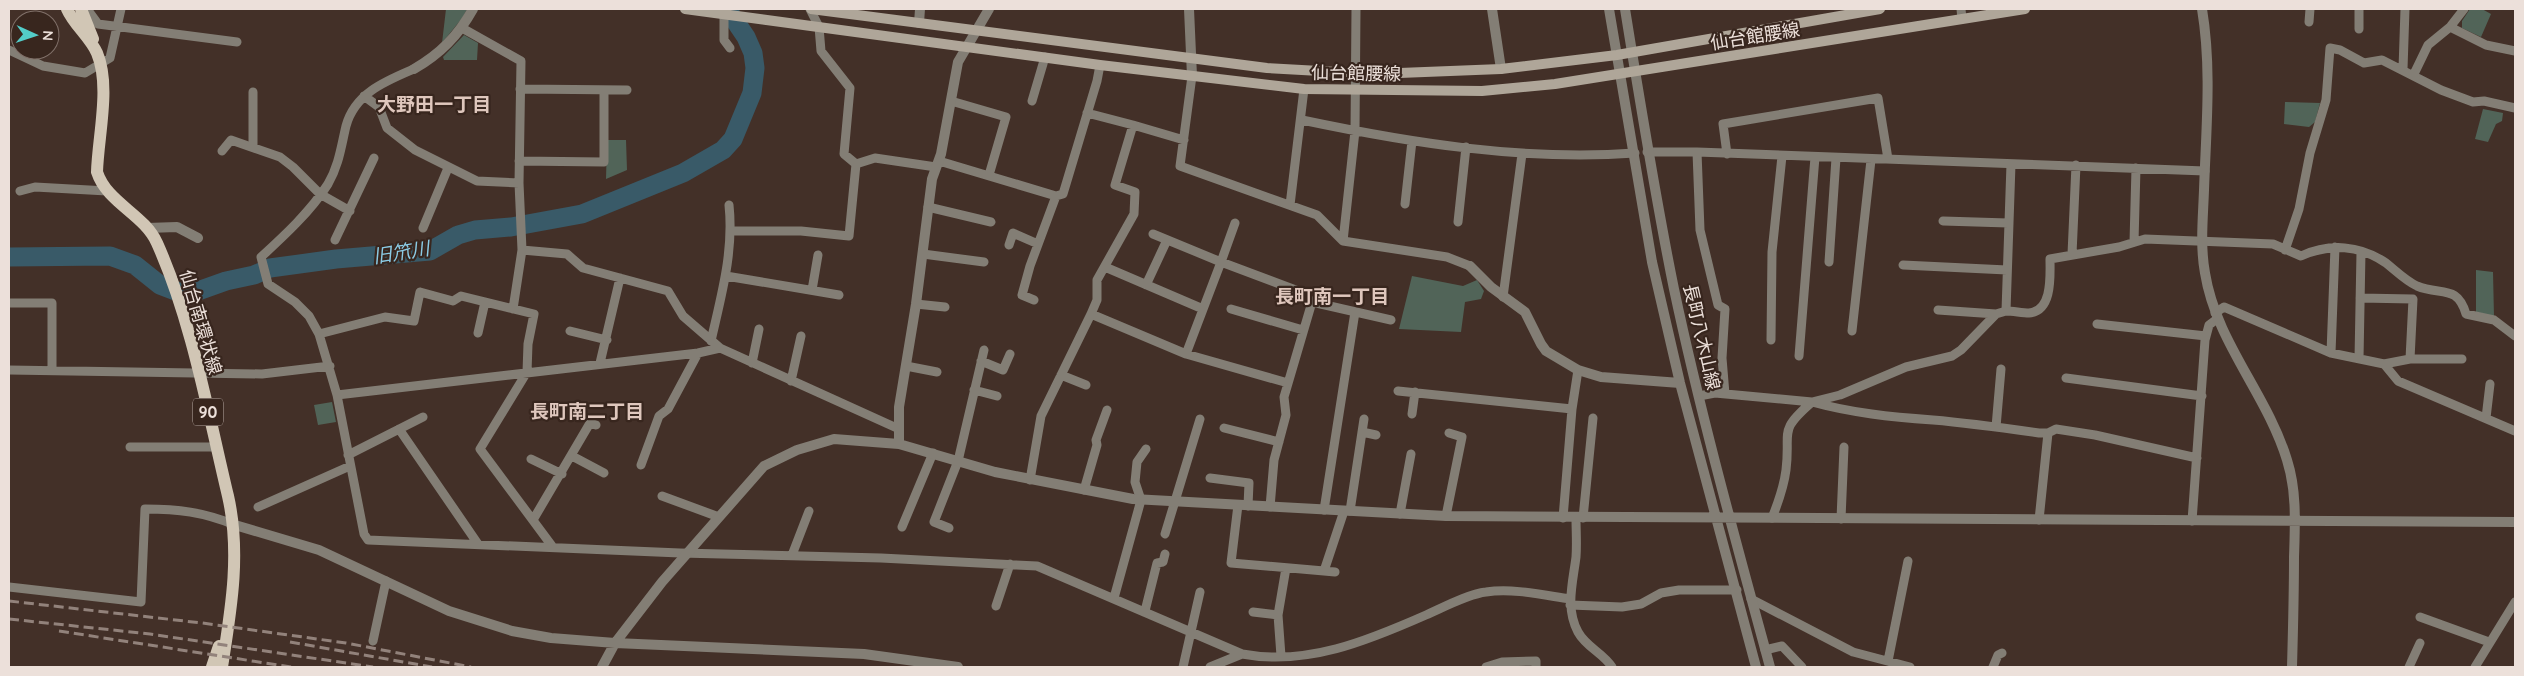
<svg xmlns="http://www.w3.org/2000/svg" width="2524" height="676" font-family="Quicksand,'Noto Sans JP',sans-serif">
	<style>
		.green { fill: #516458 }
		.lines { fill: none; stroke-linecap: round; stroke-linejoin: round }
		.river { stroke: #395a68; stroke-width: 19 }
		.minor { stroke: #837e75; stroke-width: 9 }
		.tertiary { stroke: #837e75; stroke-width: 10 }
		.secondary { stroke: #afa699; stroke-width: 10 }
		.primary { stroke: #d1c6b5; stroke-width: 12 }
		.rail { stroke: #92827b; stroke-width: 3; stroke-dasharray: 10 5; stroke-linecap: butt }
		.labels { text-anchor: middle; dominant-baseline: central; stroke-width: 4.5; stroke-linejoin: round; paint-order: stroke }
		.shield { fill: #38261e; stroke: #b6a8a2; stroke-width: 1 }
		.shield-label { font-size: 16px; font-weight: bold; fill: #ece0da }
		.street-label { font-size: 18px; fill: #ece0da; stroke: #38261e }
		.neighbourhood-label { font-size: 19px; font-weight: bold; fill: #dfc7bd; stroke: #38261e }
		.water-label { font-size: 19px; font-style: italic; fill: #8bcbe5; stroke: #38261e }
	</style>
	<rect width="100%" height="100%" fill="#433028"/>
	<path class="green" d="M446,9h21l-4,8 -21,26z
		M2470,9h12l9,5 -10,23 -19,-9v-7z
		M464,35l14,8 -1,17h-33l-1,-3z
		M2285,102l35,1 -5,19 -6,5 -25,-3z
		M2483,109l20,4 -1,8 -6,3 -8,18 -13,-3z
		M607,140h19l1,30 -21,9z
		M2476,270l17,2 1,45 -18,-3z
		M1412,276l51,10 14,-6 7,11 -3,8 -16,3 -4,30 -62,-3z
		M332,402l4,20 -18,3 -4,-20z"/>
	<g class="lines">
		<path class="river" d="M9,257l101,-1 25,9 25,20 21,8 17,-2 28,-10 28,-6 16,-7 66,-9 94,-8 28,-16 17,-5 36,-3 71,-13 101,-41 40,-23 10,-11 19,-46 3,-25 -2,-15 -7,-16 -19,-28"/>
		<path class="minor" d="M87,9l11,15 139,18
			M810,9l9,18 2,24 29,37 -6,66 12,10 19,-6 61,9
			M1961,9l1,10
			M2464,9l-14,18 36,18 29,6
			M724,14v26l6,8
			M2309,22l1,-13
			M462,28l59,33 -2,122 3,67 -9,59
			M2359,29v-20
			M9,50l34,16 42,7 25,-15 11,-49
			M414,69c-28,12 -59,24 -68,57 -5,21 -7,39 -18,58 -17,27 -44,52 -67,73l7,27 27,18 14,14 10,18 18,61 27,139 4,6 312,13 201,5 156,8 205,88c65,12 125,-13 184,-39 16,-7 42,-21 60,-23 27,-4 57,3 84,7
			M2403,69l2,-60
			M2414,74l14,-29 22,-18
			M1192,76l-12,90 137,49 26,26 104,16 23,9
			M520,89l107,1
			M253,92v54
			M364,96l15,11 8,21 28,22 62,31 42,2
			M951,101l55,16 -17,58
			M1032,101l13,-44
			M1087,113l46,12
			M1302,120c109,23 221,41 333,33
			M222,151l9,-11 49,17 13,10 27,27 30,17
			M1647,152h50l508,19
			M1697,152l3,78 18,75 7,4 -3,49 3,36
			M1727,154l-4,-30 155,-26 10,61
			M519,161l85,1v-72
			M939,161l117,35 7,-2 34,-113 3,-16
			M20,191l15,-4 72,4
			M1405,204l7,-63
			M1290,205l14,-116
			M928,207l63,15
			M1943,221l65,2
			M1458,222l8,-75
			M423,228l25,-60
			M732,231h69l48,5 7,-72
			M1153,234l68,28 14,-39
			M335,240l39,-82
			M1343,241l12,-110 1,-122
			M2134,242l2,-74
			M1009,245l4,-12 25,11
			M522,250l45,4 16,14 85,23 15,25 37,32 179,81
			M2285,250l14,-41 11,-56 16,-53 4,-52 10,2 24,13 18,-3 59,30 32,12 11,-1 31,7
			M923,254l61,8
			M2072,254l4,-89
			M1829,262l7,-104
			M1903,265l104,5
			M1105,267l98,42
			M726,276l113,19
			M1146,285l21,-45
			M812,290l6,-35
			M1503,297l19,-143
			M2360,298l53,1 -3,60
			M1034,300l-12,-5 8,-29 26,-70
			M9,303h43v67
			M916,304l29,3
			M1231,309l72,21
			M1938,310l58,4
			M2006,311c7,0 16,2 23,2 24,-2 21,-38 21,-54l69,-12 26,-8 128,5 28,12c29,-13 59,-11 85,7 10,8 20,18 31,23 24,10 40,-2 49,28l28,6 21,16
			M2215,313l9,-6 107,46 53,11 14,17 117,50
			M1091,314l95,40 102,29
			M2097,324l109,12
			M570,331l37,9
			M1852,331l19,-171
			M478,333l7,-31
			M319,334l66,-17 29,4 6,-29 33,9 8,-5 73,18 -6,30 -1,28 -47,77 72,97
			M1771,340l1,-88 10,-96
			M711,341c10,-45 23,-89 18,-136
			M2331,353l4,-106
			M1186,354l35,-92 80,30 11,10 79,18
			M1799,356l16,-199
			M2359,359l2,-107
			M981,361l22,9 7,-16
			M600,363l20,-85
			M752,363l7,-34
			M2384,364l26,-5h52
			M906,366l31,6
			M9,370l253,4 68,-8
			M1061,375l25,10
			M2066,378l136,18
			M791,381l10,-45
			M974,390l23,6
			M1398,391l174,18
			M337,395l361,-42 22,-5
			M1699,396l16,-3 97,9 28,-7 66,-28 46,-11 9,-6 35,-36 10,-3 5,-147
			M1412,414l3,-22
			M2486,418l4,-34
			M1996,427l5,-58
			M1224,428l55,14
			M399,429l79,115
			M1362,432l14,3
			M130,447h86
			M348,455l75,-38
			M572,456l32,17
			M531,459l31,15
			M641,465l18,-49 9,-7 30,-56
			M1210,478l39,5 -1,23
			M1030,480l11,-64 50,-102 6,-14v-20l37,-66 1,-22 -20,-7 18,-60 51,15
			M1084,490l13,-45 -1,-5 11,-30
			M662,496l57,21
			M1238,505l-7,58 93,8 20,-60
			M258,507l92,-41
			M1270,507l4,-47 12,-45 -2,-18 28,-95
			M1324,510l31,-198
			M1350,511l14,-92
			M1400,514l11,-60
			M1446,516l16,-79 -13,-4
			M1563,518l9,-109 6,-39
			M1576,518c0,13 1,26 0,39 -3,25 -11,51 2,75 8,15 25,21 34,35
			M1583,518l10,-100
			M1772,518c6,-15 12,-32 14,-48 5,-39 -9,-38 26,-68 40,11 79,15 121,18 35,3 71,8 106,13h9l8,-4 39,6 102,23
			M1841,519l3,-72
			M533,520l57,-97 6,2
			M2039,520l9,-87
			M2192,521l13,-181 4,-15 8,-6
			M902,527l31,-74
			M949,528l-15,-6 24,-61 26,-111
			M1165,534l35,-115
			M792,555l17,-44
			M1324,571l11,1
			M9,587l132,15 4,-93c33,0 58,3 90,16
			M1114,598l27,-98 -6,-18 2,-20 9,-13
			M1751,599l102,53 57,15
			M1570,605l52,2 19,-3 20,-11 18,-3h58
			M996,606l14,-42
			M1145,611l12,-48 6,-1 2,-8
			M1253,612l25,3
			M2420,617l69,25
			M373,641l13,-60
			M1765,650l17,-4 20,21
			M1281,656l-3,-41 8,-47
			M1888,661l20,-100
			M1183,667l17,-75
			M1210,667l32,-13
			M1486,667l16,-5 34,-1v6
			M1993,667l5,-12 4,-2
			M2409,667l11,-24
			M2475,667l40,-65"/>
		<path class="tertiary" d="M1189,9l3,67
			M1492,9l9,60
			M1609,9l43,253 28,121 76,284
			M1625,9c15,93 30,187 49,280 27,127 62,253 96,378
			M2202,9c10,60 4,121 2,181 -1,28 -4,56 1,83 11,69 62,121 82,187 10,31 8,65 7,97 0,37 -1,74 -2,110
			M919,23l1,-14
			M414,69c26,-15 44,-33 59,-60
			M147,228l30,-1 21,11
			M1470,266l21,21 34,25 16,32 5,7 32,19 23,7 79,6
			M899,444v-37l17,-103 16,-125 9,-25 17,-92 31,-53
			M235,525l84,25 130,61 63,20 39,7 64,5 249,11 94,13
			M602,667l13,-24 47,-61 102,-116 33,-16 37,-11 65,5 96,28 138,27 313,17 1069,6"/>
		<path class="secondary" d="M685,9l415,56 204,24 178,2 73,-7 470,-75
			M811,9l456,59 107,6 127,-5 116,-14 263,-46"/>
		<path class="primary" d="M67,9c7,16 23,28 30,44 14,33 1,83 0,119 10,31 47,42 60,71 35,78 51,170 71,253 13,57 3,114 -6,171
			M81,9l12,30
			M212,667l7,-21"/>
		<path class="rail" d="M9,601l193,22 144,20 125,24
			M9,619l141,15 223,33
			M59,631l232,36
			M290,642l142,25"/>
	</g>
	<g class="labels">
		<rect class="shield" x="193" y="398.5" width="30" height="27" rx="4"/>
		<g class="shield-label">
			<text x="208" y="412">90</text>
		</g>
		<g class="street-label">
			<text transform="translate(1755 36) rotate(-9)">仙台館腰線</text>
			<text transform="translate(1356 73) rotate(1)">仙台館腰線</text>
			<text transform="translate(201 322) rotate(74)">仙台南環状線</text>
			<text transform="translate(1702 337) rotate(77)">長町八木山線</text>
		</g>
		<g class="neighbourhood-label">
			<text x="434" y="104">大野田一丁目</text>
			<text x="1332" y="296">長町南一丁目</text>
			<text x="587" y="411">長町南二丁目</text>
		</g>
		<g class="water-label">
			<text transform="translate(401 252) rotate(-9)">旧笊川</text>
		</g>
	</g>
	<rect width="2524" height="676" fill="none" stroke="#ece0da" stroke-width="20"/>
	<g transform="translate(35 35) rotate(93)"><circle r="24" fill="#38261e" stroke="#807069"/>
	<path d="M0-4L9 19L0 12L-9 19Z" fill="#53cdc9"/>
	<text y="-8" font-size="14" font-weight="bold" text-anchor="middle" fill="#ece0da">N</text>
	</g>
</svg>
